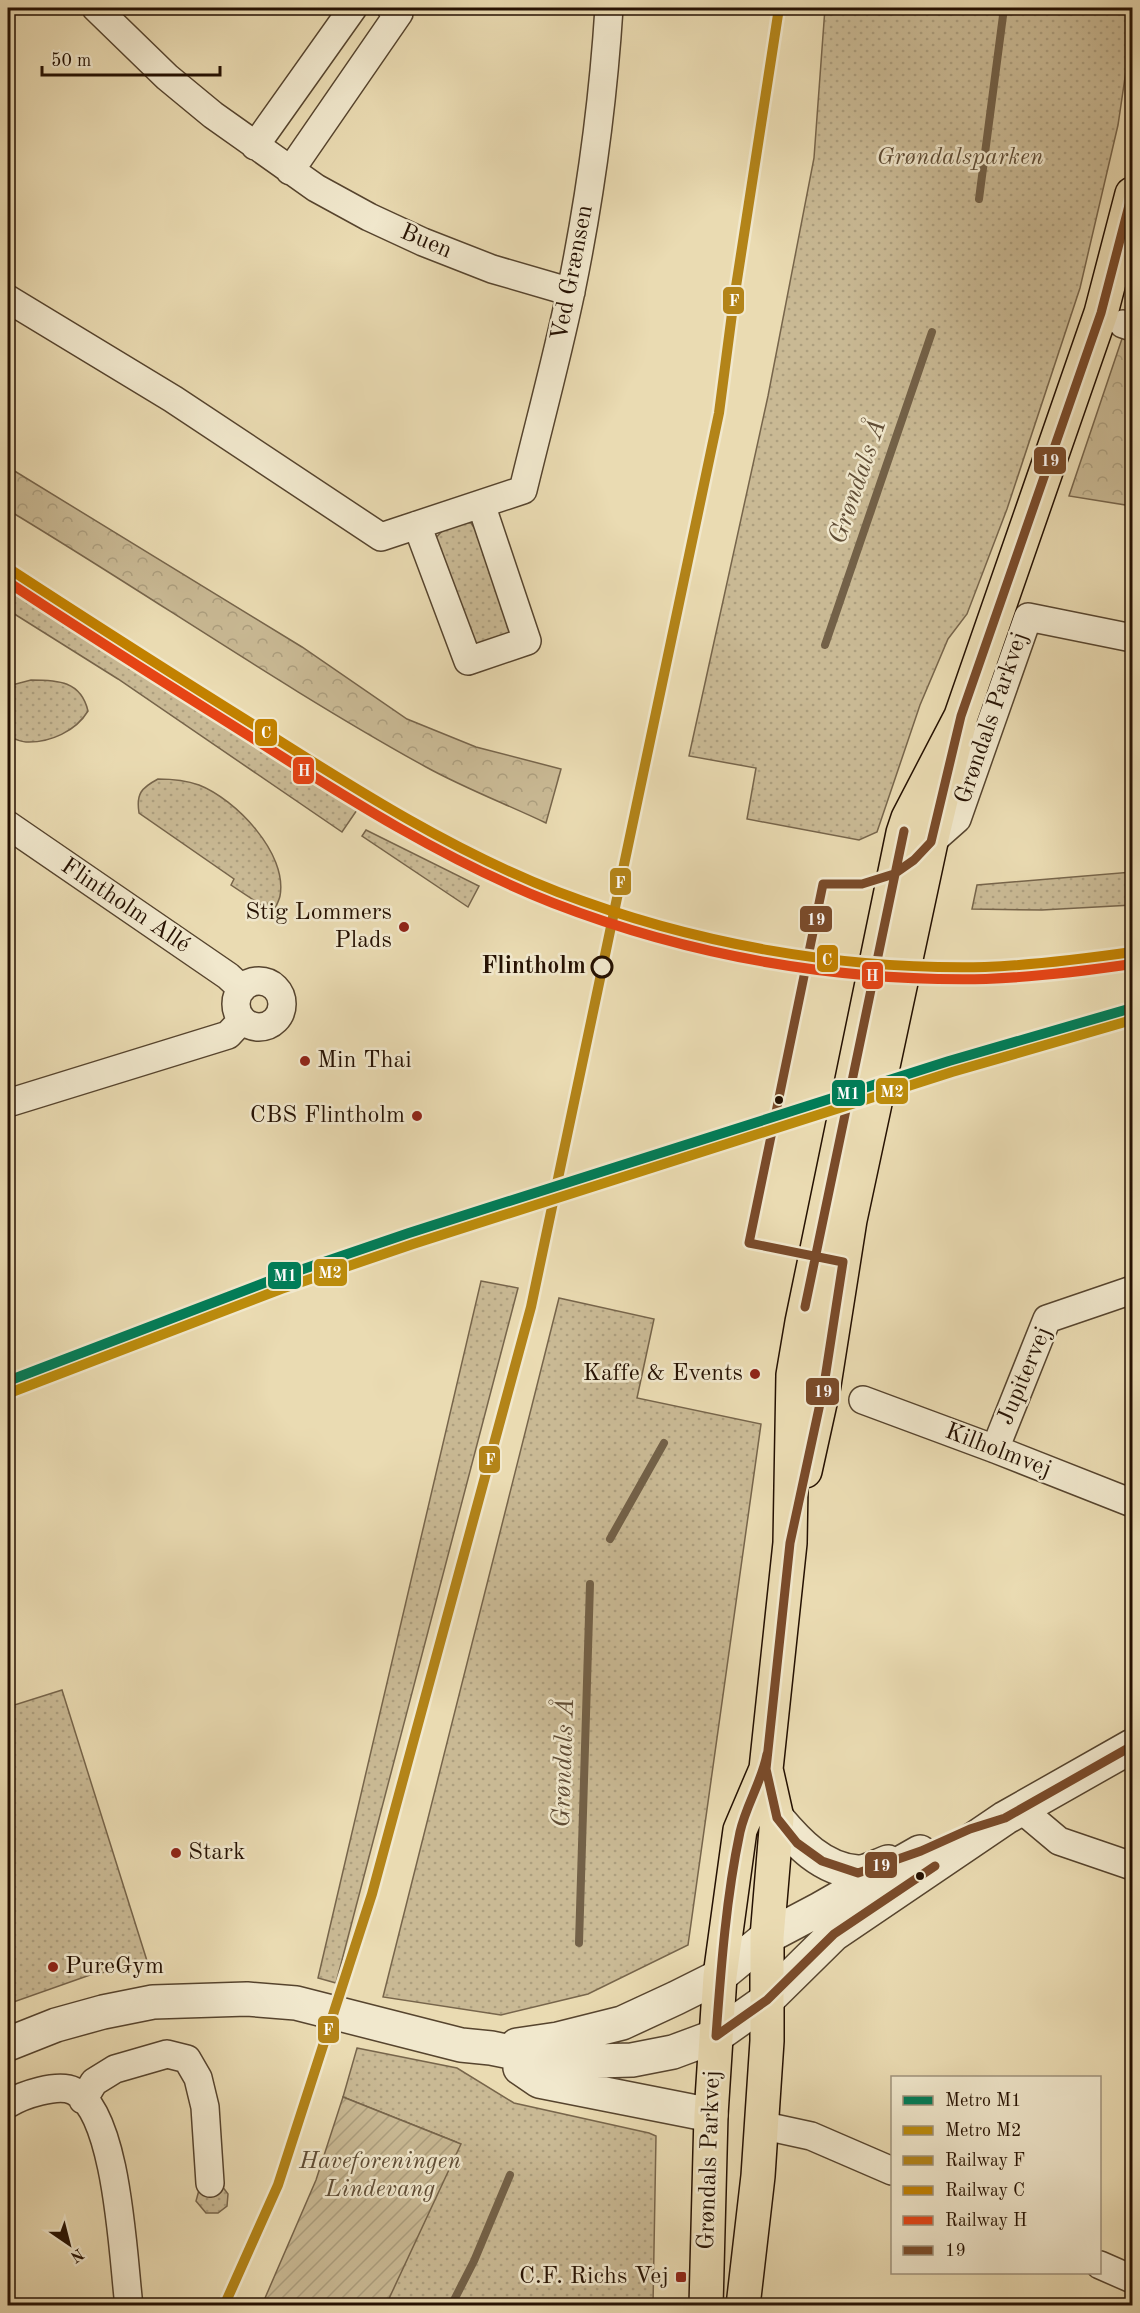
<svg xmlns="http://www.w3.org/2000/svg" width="1140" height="2313" font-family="'Old Standard TT',serif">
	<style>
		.grass { fill: url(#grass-dots); stroke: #77654b; stroke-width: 1.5 }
		.forest { fill: url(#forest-crowns); stroke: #77654b; stroke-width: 1.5 }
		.garden { fill: url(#garden-furrows); stroke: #77654b; stroke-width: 1.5 }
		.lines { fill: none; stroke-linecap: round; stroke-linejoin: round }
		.stream { stroke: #736148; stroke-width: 8 }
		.minor-casing { stroke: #56442e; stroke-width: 30 }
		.tertiary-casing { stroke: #56442e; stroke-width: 36 }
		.primary-casing { stroke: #251102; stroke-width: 36 }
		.minor { stroke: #f1e8cd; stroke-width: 27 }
		.tertiary { stroke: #f1e8cd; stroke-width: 33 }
		.primary { stroke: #eadbb2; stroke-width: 33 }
		.bus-1-casing { stroke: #f1e8cd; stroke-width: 14 }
		.bus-1 { stroke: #7a4b2a; stroke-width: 9 }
		.rail-1-casing { stroke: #f1e8cd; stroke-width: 15 }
		.rail-2-casing { stroke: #f1e8cd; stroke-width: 15 }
		.rail-3-casing { stroke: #f1e8cd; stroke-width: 15 }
		.rail-1 { stroke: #b38419; stroke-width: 10 }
		.rail-2 { stroke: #c28100; stroke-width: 10 }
		.rail-3 { stroke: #e64415; stroke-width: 10 }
		.metro-1-casing { stroke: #f1e8cd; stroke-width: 15 }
		.metro-2-casing { stroke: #f1e8cd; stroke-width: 15 }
		.metro-1 { stroke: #007d58; stroke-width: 10 }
		.metro-2 { stroke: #bc8c0c; stroke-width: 10 }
		.poi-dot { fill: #8f2418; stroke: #f1e8cd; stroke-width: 2 }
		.stop-dot { fill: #f1e8cd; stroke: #251102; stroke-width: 3 }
		.bus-dot { fill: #251102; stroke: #f1e8cd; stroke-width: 2 }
		.labels { text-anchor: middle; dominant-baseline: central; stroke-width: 5; stroke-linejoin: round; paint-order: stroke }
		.park-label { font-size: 24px; font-style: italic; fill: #5e4c35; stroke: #f1e8cd }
		.street-label { font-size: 24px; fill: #251102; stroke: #f1e8cd }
		.poi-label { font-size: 24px; fill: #251102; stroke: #f1e8cd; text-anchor: end }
		.stop-label { font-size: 24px; font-weight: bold; fill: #251102; stroke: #f1e8cd; text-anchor: end }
		.water-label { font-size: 26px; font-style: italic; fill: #604d36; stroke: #f1e8cd }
		.line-badge { stroke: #f1e8cd; stroke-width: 2 }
		.badge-label { font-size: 16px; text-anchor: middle; font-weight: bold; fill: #fff }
	</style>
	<defs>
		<pattern id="grass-dots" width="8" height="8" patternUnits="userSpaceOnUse" patternTransform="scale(1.5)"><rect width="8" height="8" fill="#c9b994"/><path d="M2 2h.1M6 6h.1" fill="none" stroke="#ac9e7e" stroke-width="1.8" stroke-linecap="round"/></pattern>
		<pattern id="forest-crowns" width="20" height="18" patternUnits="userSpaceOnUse" patternTransform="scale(1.5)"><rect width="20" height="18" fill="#c9b994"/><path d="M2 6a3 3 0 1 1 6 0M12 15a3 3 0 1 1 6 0" fill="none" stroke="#ac9e7e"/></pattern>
		<pattern id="garden-furrows" width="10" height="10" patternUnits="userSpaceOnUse" patternTransform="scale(1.5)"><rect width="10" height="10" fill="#c9b994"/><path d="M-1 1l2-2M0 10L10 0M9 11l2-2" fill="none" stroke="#ac9e7e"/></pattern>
	</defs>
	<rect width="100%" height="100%" fill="#eadbb2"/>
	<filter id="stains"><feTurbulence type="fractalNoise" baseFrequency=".00333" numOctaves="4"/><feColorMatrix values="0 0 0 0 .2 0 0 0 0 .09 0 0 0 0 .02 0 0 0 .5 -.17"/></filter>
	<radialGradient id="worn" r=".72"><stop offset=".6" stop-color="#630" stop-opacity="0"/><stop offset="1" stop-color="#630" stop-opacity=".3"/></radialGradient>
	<path class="grass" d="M825,8h307v22l-14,95 -38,163 -73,221 -40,105 -19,25 -28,66 -43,127 -18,8 -112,-21 9,-51 -67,-12 79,-360 46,-238z
		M464,522l7,1 4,6 37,105 -38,14 -40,-108 9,-10z
		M8,583l353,221 -2,3 -17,25 -224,-153 -110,-69z
		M31,680c27,0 50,1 57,31 -12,20 -38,32 -62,31 -6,0 -13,-4 -18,-6v-50z
		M158,779c14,0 27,1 41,6 36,14 89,68 81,111 -1,5 -5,12 -7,17l-42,-28 3,-6 -95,-66c-3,-19 2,-25 19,-34z
		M366,830l113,56 -11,21 -106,-71z
		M1132,872v33l-90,5 -70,-1 5,-24z
		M481,1281l37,7 -182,695 -18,-5z
		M559,1298l95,21 -17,79 124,26 -73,521 -100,49 -87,21 -118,-18z
		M62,1690l86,274 -58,11 -82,29v-297z
		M357,2048l100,20 57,35 135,30 7,3 -3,169h-278l81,-163 -113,-45z
		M222,2186l6,8 -1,12 -9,7h-12l-10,-12 3,-11z"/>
	<path class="forest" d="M1132,309v197l-63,-10z
		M8,467l294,180 105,72 69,28 85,22 -15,54c-40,-19 -82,-35 -120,-56 -143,-79 -278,-173 -418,-257z"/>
	<path class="garden" d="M343,2097l118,47 -75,161h-124l54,-125z"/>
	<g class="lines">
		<path class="stream" d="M979,199l25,-191
			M825,645l107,-313
			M610,1539l54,-96
			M579,1943l11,-359
			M451,2306l23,-45 36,-86"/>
		<g class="minor-casing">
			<path id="minor" d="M96,8l71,69 46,38 103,73 53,29 54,25 69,27 79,23
				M255,146l98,-138
				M290,171l109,-158 -8,-5
				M8,299l165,100 208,138 142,-47c16,-66 34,-132 48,-199 19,-93 32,-188 38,-283
				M1123,324l9,3
				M417,525l51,136 59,-20 -46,-137
				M8,825l220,151 14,13
				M931,842l26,-23 71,-202 104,21
				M236 1004a23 23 0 1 1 46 0a23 23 0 1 1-46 0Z
				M8,1103l220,-68 14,-15
				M863,1400l132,49 137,54
				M995,1449l52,-130 85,-29
				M1021,1809l38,32 73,25
				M83,2100l11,-18 21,-13 52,-15 20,5 11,19 7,29 5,76
				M8,2104c14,-9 50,-21 66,-13 44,22 49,168 55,215
				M760,2125l51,11 81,35
				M1100,2265l32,14"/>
		</g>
		<g class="tertiary-casing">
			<path id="tertiary" d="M777,1818c21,25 45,51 80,54 9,1 22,-7 31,-10
				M8,2044l48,-19 47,-13 50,-10 94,-3 49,4 165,42 30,3 69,14 72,-2 41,-8 43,-16 51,-36 67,-66 171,-116 127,-72
				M517,2045l41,-6 64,-16 54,-25 44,-22 47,-39 53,-28 100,-57
				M520,2068l19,13 172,34"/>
		</g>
		<g class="primary-casing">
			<path id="primary" d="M805,1471l19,-86 26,-165 81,-378 30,-126 140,-403 31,-119
				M706,2306l5,-191 9,-139 20,-146 26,-61 24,-226 3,-168 9,-53 101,-489 5,-15 53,-102
				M743,2306l15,-130 9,-135v-104l10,-119 -11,-49"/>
		</g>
		<use href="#minor" class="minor"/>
		<use href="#tertiary" class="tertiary"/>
		<use href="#primary" class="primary"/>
		<g class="bus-1-casing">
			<path id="bus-1" d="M1132,194l-31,119 -140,403 -30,126 -17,18 -20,14 -32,10h-39l-74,359 94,19 -19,123 -34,158 -24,226 11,49 20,25 25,18 36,12 63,-22 49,-22 35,-11 127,-72
				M805,1307l99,-476
				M716,2036c5,-68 10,-138 24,-204 6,-27 22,-51 27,-78
				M716,2036l51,-36 67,-66 101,-68"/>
		</g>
		<use href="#bus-1" class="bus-1"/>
		<g class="rail-1-casing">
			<path id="rail-1" d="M224,2306l54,-121 94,-291 159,-587 188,-894 14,-107 46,-298"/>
		</g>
		<g class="rail-2-casing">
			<path id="rail-2" d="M8,568c86,56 172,111 259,165 93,59 188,119 291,159 136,52 282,78 427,75 50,-2 98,-8 147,-15"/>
		</g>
		<g class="rail-3-casing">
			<path id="rail-3" d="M8,582c80,53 162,104 243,155 97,62 195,124 302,166 137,53 285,79 433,76 49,-2 98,-8 146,-15"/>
		</g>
		<use href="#rail-1" class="rail-1"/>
		<use href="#rail-2" class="rail-2"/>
		<use href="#rail-3" class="rail-3"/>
		<g class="metro-1-casing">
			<path id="metro-1" d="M8,1381l269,-103 132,-45 540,-172 183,-53"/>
		</g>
		<g class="metro-2-casing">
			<path id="metro-2" d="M12,1392l269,-103 132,-45 539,-172 180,-52"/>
		</g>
		<use href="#metro-1" class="metro-1"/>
		<use href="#metro-2" class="metro-2"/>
	</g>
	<g class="poi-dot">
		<circle cx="404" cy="927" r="6"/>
		<circle cx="305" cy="1061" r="6"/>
		<circle cx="417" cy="1116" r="6"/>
		<circle cx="755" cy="1374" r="6"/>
		<circle cx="176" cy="1853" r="6"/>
		<circle cx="53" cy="1967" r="6"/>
		<rect x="675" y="2271" width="12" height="12" rx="3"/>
	</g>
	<circle class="stop-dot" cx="602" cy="967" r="10"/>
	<g class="bus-dot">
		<circle cx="779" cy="1100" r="5"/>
		<circle cx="920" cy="1876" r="5"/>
	</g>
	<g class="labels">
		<g class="park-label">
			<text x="960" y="158">Grøndalsparken</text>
			<text x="380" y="2162">Haveforeningen<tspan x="380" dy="28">Lindevang</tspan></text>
		</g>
		<g class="street-label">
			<text transform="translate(426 242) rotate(23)">Buen</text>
			<text transform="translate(573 273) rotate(-79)">Ved Grænsen</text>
			<text transform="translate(992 718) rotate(-71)">Grøndals Parkvej</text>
			<text transform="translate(125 906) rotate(34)">Flintholm Allé</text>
			<text transform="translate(1025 1376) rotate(-67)">Jupitervej</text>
			<text transform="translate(998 1451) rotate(21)">Kilholmvej</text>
			<text transform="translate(710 2160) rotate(-88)">Grøndals Parkvej</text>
		</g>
		<g class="poi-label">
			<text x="392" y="913">Stig Lommers<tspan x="392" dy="28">Plads</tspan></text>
			<text x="317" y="1061" text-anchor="start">Min Thai</text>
			<text x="405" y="1116">CBS Flintholm</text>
			<text x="743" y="1374">Kaffe &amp; Events</text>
			<text x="188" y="1853" text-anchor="start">Stark</text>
			<text x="65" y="1967" text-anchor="start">PureGym</text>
			<text x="669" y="2277">C.F. Richs Vej</text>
		</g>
		<g class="stop-label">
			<text x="586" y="967">Flintholm</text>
		</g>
		<g class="water-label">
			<text transform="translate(858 482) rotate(-71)">Grøndals Å</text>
			<text transform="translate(564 1763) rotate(-88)">Grøndals Å</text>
		</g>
	</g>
	<g class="line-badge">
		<rect x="722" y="286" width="23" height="29" rx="6" fill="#b38419"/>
		<rect x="1033" y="446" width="34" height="29" rx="6" fill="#7a4b2a"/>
		<rect x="254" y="718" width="24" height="29" rx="6" fill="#c28100"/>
		<rect x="292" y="756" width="23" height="29" rx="6" fill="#e64415"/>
		<rect x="609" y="867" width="23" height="29" rx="6" fill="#b38419"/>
		<rect x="799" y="905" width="34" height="28" rx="6" fill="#7a4b2a"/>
		<rect x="816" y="944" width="23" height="29" rx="6" fill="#c28100"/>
		<rect x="861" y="961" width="23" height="29" rx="6" fill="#e64415"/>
		<rect x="875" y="1077" width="34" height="28" rx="6" fill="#bc8c0c"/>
		<rect x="831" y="1079" width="35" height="28" rx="6" fill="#007d58"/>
		<rect x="313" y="1258" width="35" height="29" rx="6" fill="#bc8c0c"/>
		<rect x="267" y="1261" width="35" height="29" rx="6" fill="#007d58"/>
		<rect x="805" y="1377" width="35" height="29" rx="6" fill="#7a4b2a"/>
		<rect x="478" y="1445" width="23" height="29" rx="6" fill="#b38419"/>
		<rect x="864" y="1851" width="34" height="28" rx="6" fill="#7a4b2a"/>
		<rect x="317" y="2015" width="23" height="29" rx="6" fill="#b38419"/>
	</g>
	<g class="badge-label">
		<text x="734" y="306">F</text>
		<text x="1050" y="466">19</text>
		<text x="266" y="738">C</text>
		<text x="304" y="776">H</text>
		<text x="620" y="888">F</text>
		<text x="816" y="925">19</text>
		<text x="827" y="965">C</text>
		<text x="872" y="981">H</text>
		<text x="892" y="1097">M2</text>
		<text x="848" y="1099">M1</text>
		<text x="330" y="1278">M2</text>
		<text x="285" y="1281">M1</text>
		<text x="823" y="1397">19</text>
		<text x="490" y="1465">F</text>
		<text x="881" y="1871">19</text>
		<text x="328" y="2035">F</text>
	</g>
	<rect width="1140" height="2313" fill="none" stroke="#eadbb2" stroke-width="30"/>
	<rect x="9" y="9" width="1122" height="2295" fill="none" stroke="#251102" stroke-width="3"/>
	<rect x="15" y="15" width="1110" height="2283" fill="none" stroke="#251102" stroke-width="1.5"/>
	<rect x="891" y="2076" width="210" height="198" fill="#f1e8cd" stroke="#9f927c" stroke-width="1.5"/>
	<rect x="903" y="2096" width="30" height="9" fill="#007d58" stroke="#9f927c" stroke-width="1.5"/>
	<text x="945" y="2106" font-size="18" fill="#251102">Metro M1</text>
	<rect x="903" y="2126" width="30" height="9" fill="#bc8c0c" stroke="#9f927c" stroke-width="1.5"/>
	<text x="945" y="2136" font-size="18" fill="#251102">Metro M2</text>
	<rect x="903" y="2156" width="30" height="9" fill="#b38419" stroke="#9f927c" stroke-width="1.5"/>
	<text x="945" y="2166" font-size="18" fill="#251102">Railway F</text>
	<rect x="903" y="2186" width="30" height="9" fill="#c28100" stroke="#9f927c" stroke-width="1.5"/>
	<text x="945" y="2196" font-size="18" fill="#251102">Railway C</text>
	<rect x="903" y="2216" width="30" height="9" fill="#e64415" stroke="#9f927c" stroke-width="1.5"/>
	<text x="945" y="2226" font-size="18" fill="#251102">Railway H</text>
	<rect x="903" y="2246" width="30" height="9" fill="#7a4b2a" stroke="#9f927c" stroke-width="1.5"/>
	<text x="945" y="2256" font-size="18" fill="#251102">19</text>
	<g transform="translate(69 2244) rotate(145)" stroke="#f1e8cd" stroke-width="4.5" paint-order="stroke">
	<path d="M0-4.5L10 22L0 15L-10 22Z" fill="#251102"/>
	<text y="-9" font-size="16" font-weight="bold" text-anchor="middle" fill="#251102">N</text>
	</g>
	<path d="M42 66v9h178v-9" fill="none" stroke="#251102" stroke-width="3"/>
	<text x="51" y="66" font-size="18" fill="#251102" stroke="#f1e8cd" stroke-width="4.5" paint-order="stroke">50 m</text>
	<rect width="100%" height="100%" filter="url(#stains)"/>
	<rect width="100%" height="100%" fill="url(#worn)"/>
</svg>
